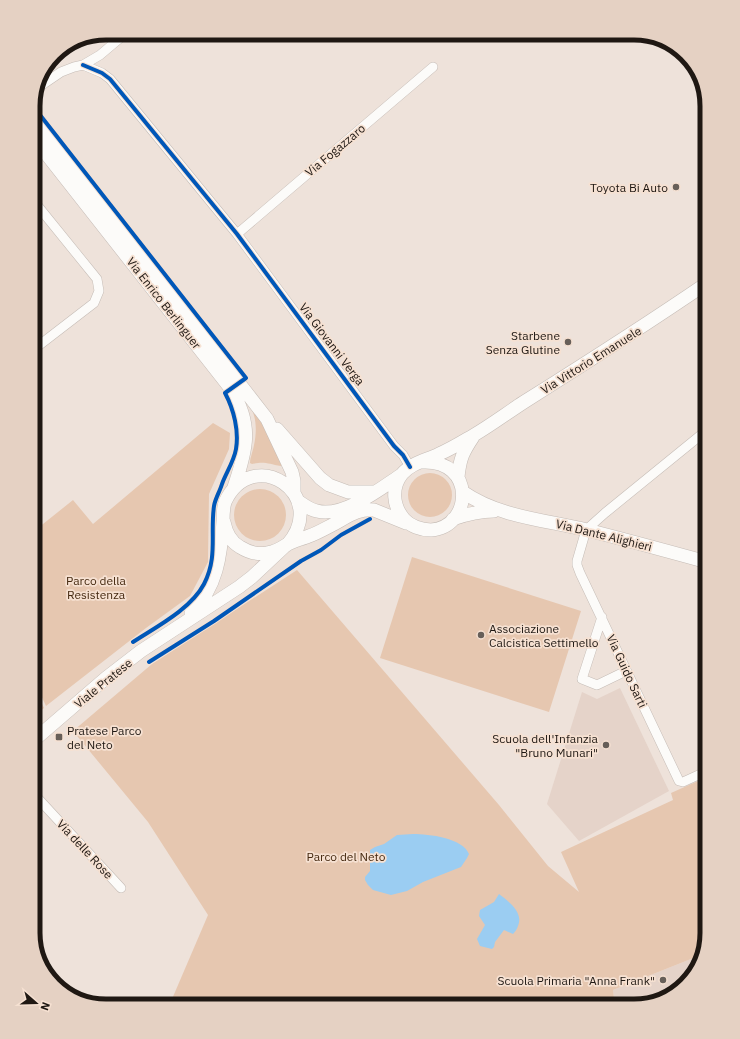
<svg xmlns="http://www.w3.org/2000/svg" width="740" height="1039" font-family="'IBM Plex Sans',sans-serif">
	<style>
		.education { fill: #e5d3c9 }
		.green { fill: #e6c7b0 }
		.water { fill: #9bcdf2 }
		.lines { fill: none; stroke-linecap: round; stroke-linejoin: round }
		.street-casing { stroke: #c5bcb6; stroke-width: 10 }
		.secondary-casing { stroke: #c5bcb6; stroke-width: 14 }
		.street { stroke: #fcfbf9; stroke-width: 9 }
		.secondary { stroke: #fcfbf9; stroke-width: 13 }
		.cycleway-casing { stroke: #f6e1d2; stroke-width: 6 }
		.cycleway { stroke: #0057b8; stroke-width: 4 }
		.poi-dot { fill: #675f59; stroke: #f6e1d2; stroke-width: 1.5 }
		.labels { text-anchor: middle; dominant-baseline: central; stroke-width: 3.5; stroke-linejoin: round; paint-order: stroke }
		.street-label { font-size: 12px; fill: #1f1813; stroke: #f6e1d2 }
		.poi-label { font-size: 12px; fill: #1f1813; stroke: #f6e1d2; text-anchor: end }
		.park-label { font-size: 12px; fill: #452910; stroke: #f6e1d2 }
		.rim { fill: none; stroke: #1f1813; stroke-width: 5 }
	</style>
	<rect width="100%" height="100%" fill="#eee2da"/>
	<path class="education" d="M620,688l49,103 -90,50 -32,-37 35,-112 15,7z
		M701,955l-4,14 -26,27 -37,10h-19l-2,-16z"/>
	<path class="green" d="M254,407l28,57 -1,2c-13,-2 -16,-5 -29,-2l-2,-1c0,-4 1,-6 2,-10 4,-13 6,-30 0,-43z
		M213,423l17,10 -1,16 -20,45 -1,68 -18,34 -44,32 -100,78 -13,-28v-146l40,-32 20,24z
		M408 495a22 22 0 1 1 44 0a22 22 0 1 1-44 0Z
		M234 515a26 26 0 1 1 52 0a26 26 0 1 1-52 0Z
		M412,557l169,54 -32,101 -169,-54z
		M297,570l202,235 49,61 31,26 -18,-40 112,-52 -2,-7 36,-16v65l-3,1 3,7v83l-6,22 -88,35 2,16h-446l39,-91 -60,-93 -75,-91 79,-67z
		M33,685l11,23 -11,9z"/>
	<path class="water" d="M413,834c16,0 50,4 56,20l-2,4 -6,9 -38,15 -16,9 -16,4 -18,-5 -5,-5 -3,-5v-3l5,-6v-21l5,-3 9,-3 13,-9z
		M499,894c9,7 25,18 19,32 -1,3 -3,6 -5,8l-9,-4 -9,12 -1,5 -2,2 -12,-3 -3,-7 8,-14 -6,-9 1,-6 14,-8z"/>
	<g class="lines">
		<g class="street-casing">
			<path id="street" d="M83,65l19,8 8,6 127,155 157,212 9,9 7,12
				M36,89l25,-17 13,-5 9,-2 17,-10 26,-22
				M237,234l196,-167
				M33,350l61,-47 5,-12 -2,-12 -64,-79
				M602,617l-20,62 15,6 29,-14
				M707,771l-24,11 -4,-1 -99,-208 -3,-8v-4l9,-31 19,-17 102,-83
				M33,793l88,95"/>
		</g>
		<g class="secondary-casing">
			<path id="secondary" d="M33,118l234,301 25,53 2,9v13
				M33,137l198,252c22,36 16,60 3,98
				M277,429l43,49 9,7 19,7h27
				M422,462c54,-3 51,65 9,68 -10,0 -21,-4 -27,-11 -11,-13 -13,-31 -2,-45 9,-11 25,-14 37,-20 12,-5 23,-12 35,-19 17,-10 33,-22 50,-33 62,-39 123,-78 183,-119
				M458,477c2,-19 5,-25 15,-40
				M463,492c36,25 82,28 124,38 40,10 80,21 120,32
				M298,501c6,4 12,9 19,10 26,7 63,-22 84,-36
				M453,519c14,-5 26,-8 41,-8
				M224,522c2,10 7,20 16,25 8,5 17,8 27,6 7,-1 13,-4 19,-8 7,-4 16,-6 23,-9 9,-3 17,-8 25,-12 13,-7 25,-16 40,-14l32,13
				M191,613c26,-25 30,-58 32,-92 0,-6 0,-12 2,-19 28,-59 106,-7 62,43
				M33,741l73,-63 35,-27 98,-64 13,-10 32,-30"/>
		</g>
		<use href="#street" class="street"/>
		<use href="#secondary" class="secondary"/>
		<g class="cycleway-casing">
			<path id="cycleway" d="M83,65l19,8 8,6 127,155 157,212 9,9 7,12
				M33,106l213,272 -21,15c9,17 14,38 11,56 -2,12 -10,24 -14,35 -2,7 -7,15 -8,22 -4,28 4,51 -10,78 -13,25 -48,43 -71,58
				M149,662l65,-41 87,-60 20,-11 20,-15 29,-16"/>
		</g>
		<use href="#cycleway" class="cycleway"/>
	</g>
	<g class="poi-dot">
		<circle cx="676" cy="187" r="4"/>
		<circle cx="568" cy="342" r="4"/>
		<circle cx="481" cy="635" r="4"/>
		<rect x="55" y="733" width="8" height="8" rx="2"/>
		<circle cx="606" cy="745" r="4"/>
		<circle cx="663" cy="980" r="4"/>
	</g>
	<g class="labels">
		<g class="street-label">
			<text transform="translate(335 150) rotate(-40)">Via Fogazzaro</text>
			<text transform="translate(164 303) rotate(52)">Via Enrico Berlinguer</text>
			<text transform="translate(332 344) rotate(53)">Via Giovanni Verga</text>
			<text transform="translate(591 360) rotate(-32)">Via Vittorio Emanuele</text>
			<text transform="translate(604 535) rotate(14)">Via Dante Alighieri</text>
			<text transform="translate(627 671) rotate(65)">Via Guido Sarti</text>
			<text transform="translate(103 683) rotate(-39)">Viale Pratese</text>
			<text transform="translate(85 849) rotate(47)">Via delle Rose</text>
		</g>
		<g class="poi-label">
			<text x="668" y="187">Toyota Bi Auto</text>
			<text x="560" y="335">Starbene<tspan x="560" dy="14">Senza Glutine</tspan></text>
			<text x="489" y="628" text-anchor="start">Associazione<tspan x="489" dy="14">Calcistica Settimello</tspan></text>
			<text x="67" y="730" text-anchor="start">Pratese Parco<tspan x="67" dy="14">del Neto</tspan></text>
			<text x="598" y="738">Scuola dell'Infanzia<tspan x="598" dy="14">"Bruno Munari"</tspan></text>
			<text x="655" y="980">Scuola Primaria "Anna Frank"</text>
		</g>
		<g class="park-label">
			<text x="96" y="580">Parco della<tspan x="96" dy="14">Resistenza</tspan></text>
			<text x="346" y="856">Parco del Neto</text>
		</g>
	</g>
	<path d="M0 0H740V1039H0ZM106 40H634A66 66 0 0 1 700 106V933A66 66 0 0 1 634 999H106A66 66 0 0 1 40 933V106A66 66 0 0 1 106 40Z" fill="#e5d1c3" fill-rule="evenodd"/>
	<path class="rim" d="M106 40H634A66 66 0 0 1 700 106V933A66 66 0 0 1 634 999H106A66 66 0 0 1 40 933V106A66 66 0 0 1 106 40Z"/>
	<g transform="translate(36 1003) rotate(110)" stroke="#f6e1d2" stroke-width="3" paint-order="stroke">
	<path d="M0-3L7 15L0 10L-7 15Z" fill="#1f1813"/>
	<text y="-6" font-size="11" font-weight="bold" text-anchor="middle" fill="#1f1813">N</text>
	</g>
</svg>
